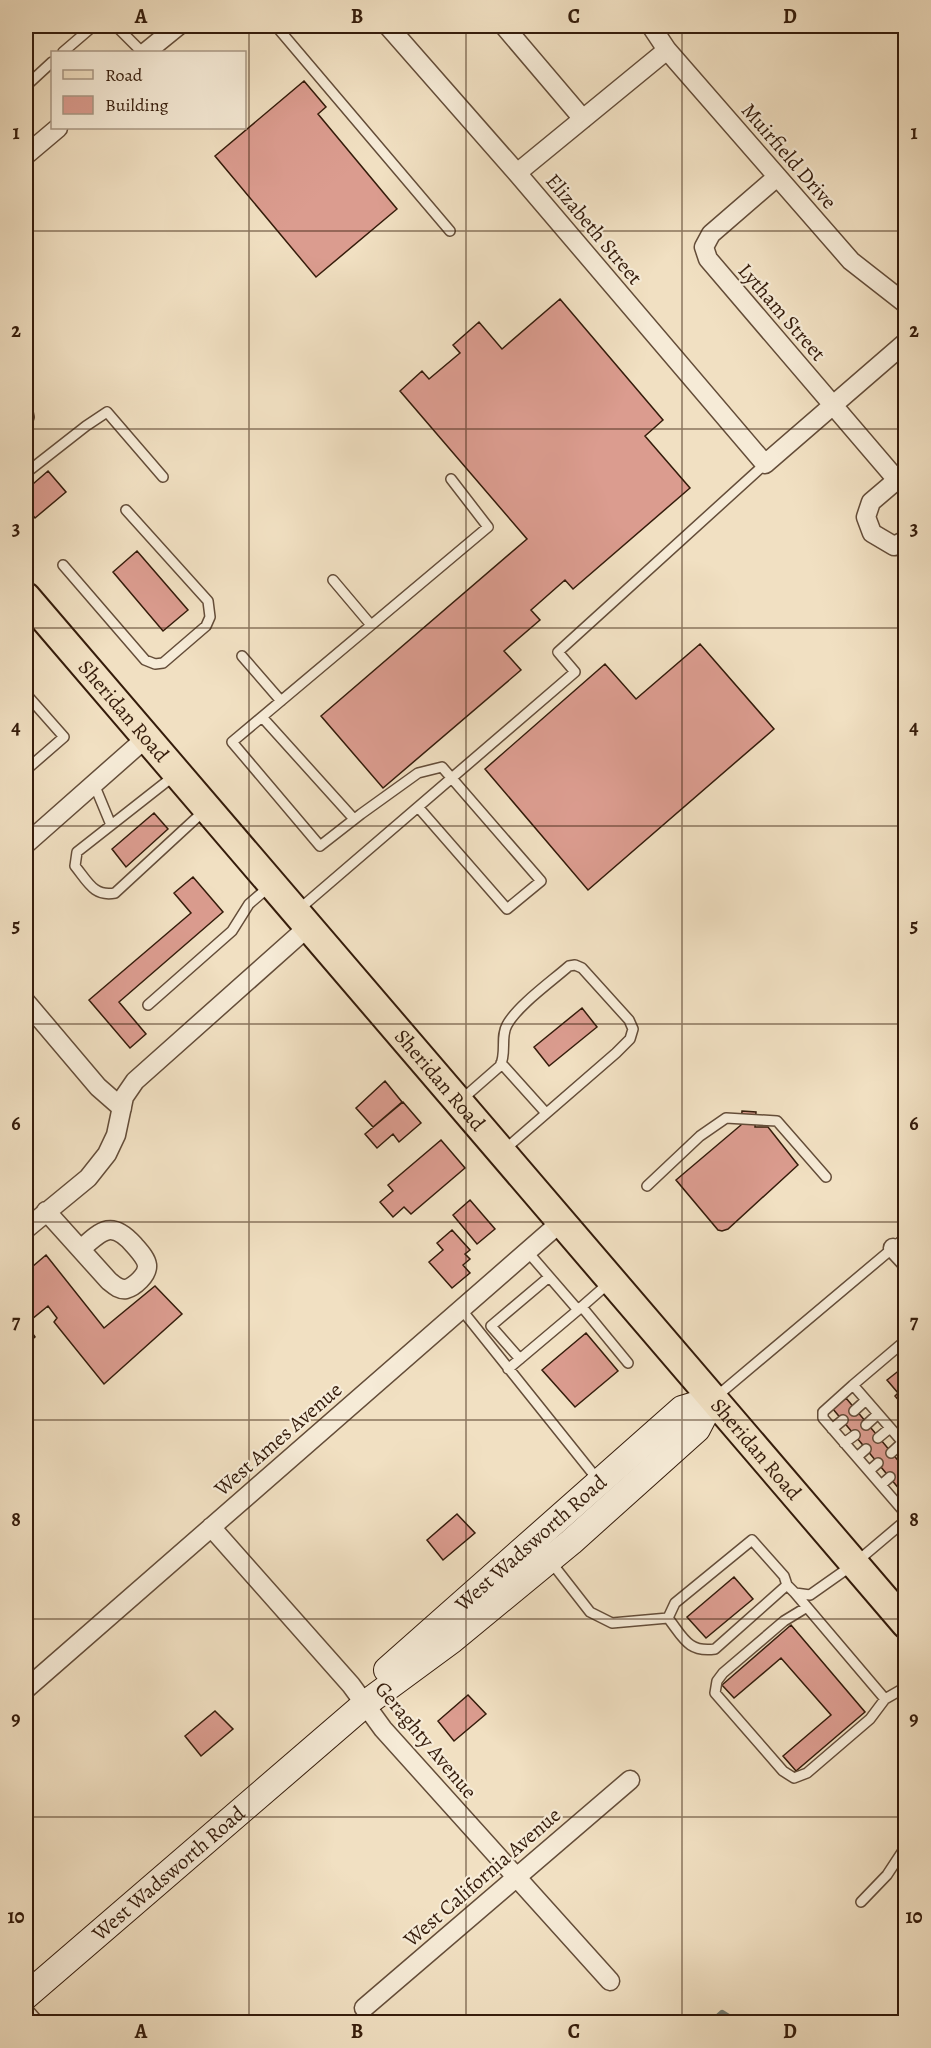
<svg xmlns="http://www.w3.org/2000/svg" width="931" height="2048" font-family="Alegreya,serif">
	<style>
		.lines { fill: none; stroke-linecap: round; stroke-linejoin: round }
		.stream { stroke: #727c73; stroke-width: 4.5 }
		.building { fill: #db9c8f; stroke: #351c0b; stroke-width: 1.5 }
		.service-casing { stroke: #644d39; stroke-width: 12 }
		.minor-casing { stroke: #644d39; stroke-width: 21 }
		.secondary-casing { stroke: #351c0b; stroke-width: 28 }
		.primary-casing { stroke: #351c0b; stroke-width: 32 }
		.service { stroke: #f6ebd7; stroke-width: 9 }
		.minor { stroke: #f6ebd7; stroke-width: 18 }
		.secondary { stroke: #f6ebd7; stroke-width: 26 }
		.primary { stroke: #f1e0c2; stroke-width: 28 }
		.grid { fill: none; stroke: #351c0b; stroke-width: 1.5; stroke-opacity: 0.55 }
		.labels { text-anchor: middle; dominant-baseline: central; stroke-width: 4.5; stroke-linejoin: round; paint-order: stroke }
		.street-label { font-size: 21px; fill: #351c0b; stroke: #f6ebd7 }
		.neatline { fill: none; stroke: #351c0b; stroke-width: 2 }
		.grid-label { font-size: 20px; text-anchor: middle; font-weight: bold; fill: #351c0b }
	</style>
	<rect width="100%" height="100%" fill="#f1e0c2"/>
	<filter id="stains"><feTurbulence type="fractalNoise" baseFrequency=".00333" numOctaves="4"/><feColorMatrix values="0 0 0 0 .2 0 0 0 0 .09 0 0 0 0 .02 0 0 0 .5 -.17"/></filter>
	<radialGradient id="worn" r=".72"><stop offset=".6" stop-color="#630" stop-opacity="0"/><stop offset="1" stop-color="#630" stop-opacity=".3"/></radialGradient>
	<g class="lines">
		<path class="stream" d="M711,2022l11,-10 16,10
			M883,2022l23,-5"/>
	</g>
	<path class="building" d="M304,81l22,26 -8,7 79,95 -81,68 -101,-121z
		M560,299l103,121 -18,16 45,52 -117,101 -8,-9 -34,30 9,10 -36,31 17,19 -138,118 -62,-72 206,-177 -127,-148 22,-20 7,8 31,-26 -7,-8 26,-23 23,27z
		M48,471l18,21 -31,26 -9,-11v-17z
		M137,551l51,59 -25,21 -50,-59z
		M700,644l74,85 -186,161 -103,-121 120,-105 31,35z
		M154,813l14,16 -42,38 -14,-18z
		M193,877l30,35 -104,90 27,32 -16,14 -41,-48 102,-87 -17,-20z
		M582,1008l15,19 -48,39 -15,-19z
		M385,1081l17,21 -29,25 -17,-19z
		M403,1102l18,21 -22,19 -6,-8 -16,14 -12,-14z
		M742,1111l14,1 -1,15h13l30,38 -70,64 -6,2 -4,-1 -42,-50 65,-55z
		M441,1140l24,28 -54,46 -7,-7 -11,10 -13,-15 13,-11 -5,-6z
		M470,1200l25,29 -18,15 -24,-29z
		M452,1230l18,20 -5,4 5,5 -7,6 7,8 -18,15 -23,-26 14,-12 -6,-7z
		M46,1255l58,73 51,-42 27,28 -78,70 -50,-62 3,-4 -9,-12 -22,18 9,13 -9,8v-73z
		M586,1333l32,38 -43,36 -33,-37z
		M906,1365v44l-11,-13 3,-3 -11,-13z
		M846,1398l60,72v16l-6,4 -67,-81z
		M457,1514l18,19 -32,27 -16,-20z
		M734,1577l19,22 -47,39 -19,-21z
		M791,1625l74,87 -69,59 -13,-15 48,-41 -50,-57 -47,40 -12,-13z
		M468,1695l18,19 -32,27 -16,-20z
		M215,1711l18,18 -32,27 -16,-20z"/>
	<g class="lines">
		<g class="service-casing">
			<path id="service" d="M109,26l9,2 24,24
				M276,26l174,205
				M63,52l28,-24 9,-2
				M26,86l26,-24
				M26,403l3,14 -3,9
				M26,473l60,-47 21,-14 56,65
				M63,565l82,95 10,4 8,-1 43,-37 4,-9 -2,-16 -82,-91
				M333,580l38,45
				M242,656l39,45
				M26,694l38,43 -38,33
				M262,717l92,102
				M175,775l-98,77 -2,14c13,16 19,31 40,27l90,-83
				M94,784l17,41
				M418,807l89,102 34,-28 -99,-114 -24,6 -57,41 -41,32 -88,-104 256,-215 -37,-48
				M297,911l278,-239 -17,-20 207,-188
				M148,1005l84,-74 17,-27 21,-18
				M501,1063l45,50
				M460,1101l40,-35c7,-13 0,-29 7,-41 10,-19 45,-44 62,-59l6,-1 7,3 47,52 4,9 -3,10 -14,14 -113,98
				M647,1186l53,-50 26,-18 51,3 49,56
				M582,1307l46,56
				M461,1309l137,171
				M578,1310l32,-28
				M906,1340l-53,45 53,61
				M520,1359l-29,-33 58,-49
				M508,1369l70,-59 -51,-59
				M853,1385l-30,27v6l83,96
				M717,1396l189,-159
				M854,1411l12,-11
				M866,1425l12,-11
				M832,1429l11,-9
				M878,1438l12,-10
				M844,1443l11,-8
				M891,1453l12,-11
				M857,1457l9,-8
				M903,1467l3,-3
				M869,1471l9,-8
				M881,1485l9,-8
				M551,1562l39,50 22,11 56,-5
				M787,1585l-72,64c-27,4 -32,-12 -47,-31l7,-15 77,-63 32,36 3,9 8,8 15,2 44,-31 52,-44
				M795,1593l90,106 21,-12
				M807,1607l-23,14 -61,52 -6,8 -2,12 68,78 11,7 13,-5 63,-54 15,-20
				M861,1902l26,-27 19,-29"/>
		</g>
		<g class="minor-casing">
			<path id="minor" d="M388,26l129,147 248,291 141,-122
				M504,26l79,93
				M651,26l16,24 184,211 55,43
				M146,52l32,-26
				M26,155l32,-27
				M517,173l150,-123
				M777,177l-66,57 -7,13 4,12 189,221
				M905,473l-34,29 -5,15 6,16 22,13 12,-6
				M26,844l120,-106
				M26,1002l72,85 24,21
				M46,1211l63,70c5,4 10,9 17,8 8,-2 22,-14 21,-24 -1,-7 -8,-14 -13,-20 -22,-25 -32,-15 -53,4
				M26,1229l62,-51 19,-24 9,-19 8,-38 11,-16 173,-154
				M893,1248l13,14
				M211,1527l140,158 32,44 227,252
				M26,1689l535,-467
				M364,2008l266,-228
				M26,2014l7,8"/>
		</g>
		<g class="secondary-casing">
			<g id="secondary">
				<path id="s1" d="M387,1670l295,-261 30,-9"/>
				<path id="s2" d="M26,1996l339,-292 87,-64 119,-98 126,-113 15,-29"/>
			</g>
		</g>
		<g class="primary-casing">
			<g id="primary">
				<path id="s3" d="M26,597l880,1027"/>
			</g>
		</g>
		<use href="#service" class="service"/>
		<use href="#minor" class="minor"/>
		<use href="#secondary" class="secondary"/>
		<use href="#primary" class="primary"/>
	</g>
	<path class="grid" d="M249,26v1996M466,26v1996M682,26v1996M26,231h880M26,429h880M26,628h880M26,826h880M26,1024h880M26,1222h880M26,1420h880M26,1619h880M26,1817h880"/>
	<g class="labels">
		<g class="street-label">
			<text transform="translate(789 156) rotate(49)">Muirfield Drive</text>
			<text transform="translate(594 229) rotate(50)">Elizabeth Street</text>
			<text transform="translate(782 312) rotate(49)">Lytham Street</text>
			<text stroke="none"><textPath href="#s3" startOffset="150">Sheridan Road</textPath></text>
			<text stroke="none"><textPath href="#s3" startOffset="636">Sheridan Road</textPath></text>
			<text transform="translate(278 1439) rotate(-41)">West Ames Avenue</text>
			<text stroke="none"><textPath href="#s3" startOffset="1122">Sheridan Road</textPath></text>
			<text stroke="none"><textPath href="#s1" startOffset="192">West Wadsworth Road</textPath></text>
			<text transform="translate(426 1740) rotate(50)">Geraghty Avenue</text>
			<text stroke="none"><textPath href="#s2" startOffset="188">West Wadsworth Road</textPath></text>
			<text transform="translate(482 1877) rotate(-41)">West California Avenue</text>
		</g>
	</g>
	<rect width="931" height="2048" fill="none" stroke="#f1e0c2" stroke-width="66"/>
	<rect x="51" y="51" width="195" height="78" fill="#f6ebd7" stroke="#a99885" stroke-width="1.5"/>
	<rect x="63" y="70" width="30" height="9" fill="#f1e0c2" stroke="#a99885" stroke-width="1.5"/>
	<text x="105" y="81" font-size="18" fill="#351c0b">Road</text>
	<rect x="63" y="96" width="30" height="18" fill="#db9c8f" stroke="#a99885" stroke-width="1.5"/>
	<text x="105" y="111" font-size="18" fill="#351c0b">Building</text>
	<rect x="33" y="33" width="865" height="1982" class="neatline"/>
	<g class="grid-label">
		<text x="141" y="23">A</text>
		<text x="357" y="23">B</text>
		<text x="574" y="23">C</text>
		<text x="790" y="23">D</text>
		<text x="16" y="139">1</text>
		<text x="914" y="139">1</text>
		<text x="16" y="337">2</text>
		<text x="914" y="337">2</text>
		<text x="16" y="535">3</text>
		<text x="914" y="535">3</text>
		<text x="16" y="734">4</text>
		<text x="914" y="734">4</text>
		<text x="16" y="932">5</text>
		<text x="914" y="932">5</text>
		<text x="16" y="1130">6</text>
		<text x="914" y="1130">6</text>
		<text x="16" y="1328">7</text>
		<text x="914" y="1328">7</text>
		<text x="16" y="1526">8</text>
		<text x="914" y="1526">8</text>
		<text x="16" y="1725">9</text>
		<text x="914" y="1725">9</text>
		<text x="16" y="1923">10</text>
		<text x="914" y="1923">10</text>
		<text x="141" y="2038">A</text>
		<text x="357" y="2038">B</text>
		<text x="574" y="2038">C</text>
		<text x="790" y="2038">D</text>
	</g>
	<rect width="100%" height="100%" filter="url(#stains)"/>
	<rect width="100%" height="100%" fill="url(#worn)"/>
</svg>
